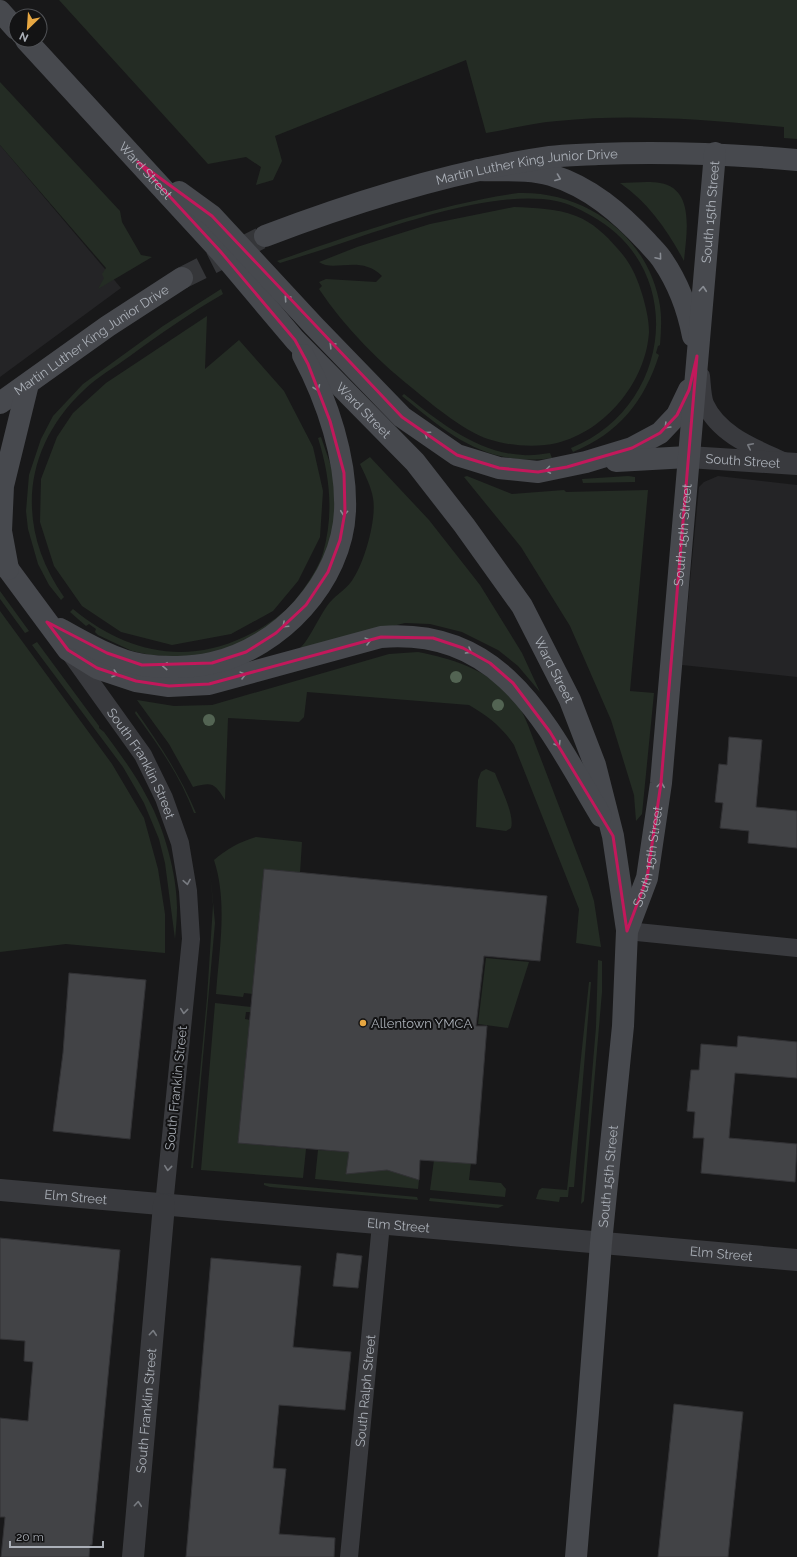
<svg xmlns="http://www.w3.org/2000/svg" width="797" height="1557" font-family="Raleway,sans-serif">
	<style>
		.built { fill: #242426 }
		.green { fill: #242c24 }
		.building { fill: #424346; stroke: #323235 }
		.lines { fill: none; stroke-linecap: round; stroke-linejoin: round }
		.secondary-tunnel { stroke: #353639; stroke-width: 22; stroke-dasharray: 22 11; stroke-linecap: butt }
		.lane { stroke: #393a3e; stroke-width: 18 }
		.street { stroke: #393a3e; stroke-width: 22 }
		.secondary { stroke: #47494e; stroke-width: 22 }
		.tree { fill: #536453 }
		.oneway { stroke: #888c93 }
		.oneway2 { stroke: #787b81 }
		.marked { fill: none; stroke: #c2185b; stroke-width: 3; stroke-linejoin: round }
		.poi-dot { fill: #e7a742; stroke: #131314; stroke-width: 1.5 }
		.labels { text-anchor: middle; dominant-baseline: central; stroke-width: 4; stroke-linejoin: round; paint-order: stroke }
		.street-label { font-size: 13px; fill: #abb0b8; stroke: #131314 }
		.poi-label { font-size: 13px; fill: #abb0b8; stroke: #131314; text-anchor: start }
	</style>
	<rect width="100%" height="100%" fill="#181819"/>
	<path class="built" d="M0,145l121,143 -121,89z
		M718,476l79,9v192l-115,-12 17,-178 5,-5z"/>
	<path class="green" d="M59,0h738v139l-13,-1v-11c-74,-7 -152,-14 -227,-6 -24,2 -48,8 -71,12l-20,-73 -191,76 7,25 -9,19 -17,5 5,-18 -15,-10 -38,7z
		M0,82l120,129 2,11 19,33 11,2 -54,32 6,-11 -2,-4 4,-6 -106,-123z
		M620,183c13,0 28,-2 40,0 36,6 26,53 24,78 -16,-30 -36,-59 -64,-78z
		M518,193c69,-2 131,44 142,113 2,13 1,26 0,39l-2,1 -2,7 3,2c-15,47 -40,78 -86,97l-2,-4c101,-40 118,-180 19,-233 -11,-6 -22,-12 -34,-14 -55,-11 -138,17 -191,34 -28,10 -56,19 -85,28l-3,-2c80,-28 158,-56 241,-68z
		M514,207c21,1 41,1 62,9 16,6 30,19 41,32 14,15 20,29 26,49 3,11 6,23 6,35 -3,50 -44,99 -92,111 -21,5 -48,3 -69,-4 -22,-7 -53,-32 -71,-47 -37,-29 -72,-64 -98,-103l3,-3 -3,-4 7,-3 50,3 6,-6c-22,-22 -48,-3 -63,-14l38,-15 73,-23z
		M221,289l2,5c-33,19 -63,40 -93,62 -15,11 -33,21 -46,34 -63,59 -68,139 -20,207l-3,3 -12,-15 -11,-21 -10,-35 -2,-18 3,-36 12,-36 12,-23 30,-32 80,-58z
		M207,316l-2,53 34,-29 45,51 29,56 10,44 -3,46 -22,44 -25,30 -42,23 -59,11 -51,-13 -39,-26 -28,-40 -14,-44 1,-43 16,-42 16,-24 33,-30z
		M404,394c34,27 73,59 119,61 9,1 18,-1 27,-2l2,5c-65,9 -103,-23 -150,-62z
		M321,437l11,32 3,15 -1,49 -25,58 -57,49 -57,18 -45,-3 -18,-4 -34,-16 -3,-3 1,-3 -7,-5 -3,2 -16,-14 3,-3c51,42 110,57 171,28 17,-8 31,-17 45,-30 12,-13 29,-37 34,-54 11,-39 7,-77 -5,-115z
		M370,457l59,63 51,65 42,68 18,39 -22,-26 -20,-16 -36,-18 -32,-8 -25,-1 -106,26c9,-7 20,-32 28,-43 6,-9 17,-15 24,-24 13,-17 26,-63 22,-84 -2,-12 -8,-23 -13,-34z
		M467,476l45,18 52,-4 2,2 82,-2 -18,201 24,2 -12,121 -6,7 -2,-26 -23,-75 -41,-94 -49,-79 -57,-70z
		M628,476l7,1v5l-52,1 -1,-4z
		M0,591l29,40 -4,2 -25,-34z
		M0,611l112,153 32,54 14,51 7,45v39l-99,-9 -66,8z
		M37,642l62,84v2l5,4c16,22 32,43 44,67 16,29 29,75 29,109 0,10 -1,20 -2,31l-10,-76 -6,-24 -15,-36 -21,-36 -91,-122z
		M418,652c40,8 80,21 103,58 4,7 7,15 10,23l57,149 6,19 7,46 -25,-4 3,-34 -65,-164c-12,-18 -26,-29 -45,-40l-162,-13 -3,25 -5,5 -71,-4 -3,82c-11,-17 -12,-18 -32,-13l-24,-43 -32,-44 37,6 38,-1 177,-51z
		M136,711c24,34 44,64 60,102h-2c-14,-38 -36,-68 -59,-100z
		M486,769l9,4c5,13 20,42 16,55l-5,3 -30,-4 2,-47 3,-8z
		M256,837l46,5 -2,31 -47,121 -9,-1 -1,4 -27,-3c3,-44 12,-91 -2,-134 13,-11 25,-18 42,-23z
		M210,871l5,52 -22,245h-2l16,-170 6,-93z
		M486,958l43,4 -21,66 -30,-4z
		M598,960l4,1v31l-18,209 -3,3 15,-177z
		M589,982h2l-17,205h-5l-1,10h-8l-1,5 -23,-3 3,-9 3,-2 25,2z
		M215,1003l36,4v5h-5l-1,7 5,1 -12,123 68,6 -3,29 -102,-8z
		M318,1150l31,2 38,18 32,10 -1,9 -103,-10z
		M434,1160l37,3 -2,17 32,3 5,6 -1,8 -75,-7z
		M264,1183l153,14 1,3 -148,-13 -6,-2z
		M430,1198l74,7 -6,3 -69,-7z"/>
	<path class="building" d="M729,737l33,3 -6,67 41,4v37l-49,-5 1,-12 -29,-3 3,-25 -8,-1 4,-38 8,1z
		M264,869l283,27 -7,65 -56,-5 -8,70h11l-11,138 -56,-4 -1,20 -32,-10 -41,4 3,-22 -111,-9z
		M69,973l77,7 -16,159 -77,-8 10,-78z
		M738,1036l59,6v36l-62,-5 -6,65 68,6 -2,38 -94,-9 3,-35h-11l2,-26 -8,-1 4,-41h8l2,-26 36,3z
		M0,1238l120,12 -28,295h-2l-1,12h-88l4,-40h-5v-99l28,3 5,-59 -9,-1 1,-20 -25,-2z
		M337,1253l25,3 -4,32 -25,-2z
		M211,1258l90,8 -8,81 58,5 -6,58 -66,-5 -6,63 13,1 -7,65 56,4 -1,19h-148z
		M674,1404l69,8 -15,145h-70z"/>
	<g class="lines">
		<path class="secondary-tunnel" d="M182,278l83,-42"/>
		<g class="lane">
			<path d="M701,376c1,9 1,20 4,28 14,31 50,44 78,57"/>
			<path id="s1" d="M70,653l73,102 21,43 16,45 8,48 3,48 -27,266"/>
			<path d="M627,931l170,17"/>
			<path id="s2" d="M349,1557l32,-333"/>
		</g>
		<g class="street">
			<path id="s3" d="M688,457l109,7"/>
			<path id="s4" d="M0,1190l797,70"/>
			<path id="s5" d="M133,1557l31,-352"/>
		</g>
		<g class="secondary">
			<path d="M0,11l16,18"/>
			<path id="s6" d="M26,40l194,211 75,89 120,122 49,63 58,81 48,94 25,65 18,71 14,94"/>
			<path d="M478,170c24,1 50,-2 73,5 39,12 69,38 96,67 5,6 12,12 16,19 15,22 25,49 30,75"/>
			<path d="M179,192l33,24 102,110 88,91 55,38 42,13 39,4 48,-10 46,-14 28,-15 17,-18 12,-25"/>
			<path id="s7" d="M265,236c92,-35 187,-65 285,-79 15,-2 32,-2 48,-3 67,-3 132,0 199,6"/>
			<path id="s8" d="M0,403l108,-77 74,-48"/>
			<path d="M616,461l72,-4"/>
			<path d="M0,558l68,92 29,18 39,13 33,5 40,-2 172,-47c123,-10 166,89 220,179"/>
			<path d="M8,569l-7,-38 2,-45 25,-102"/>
			<path d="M60,629c23,13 56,32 83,36 21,3 48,3 69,-2 68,-15 130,-81 133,-152 2,-52 -18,-111 -42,-156"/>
			<path id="s9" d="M576,1557l12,-145 13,-169 22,-217 4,-95 20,-53 14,-95 54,-630"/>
		</g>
	</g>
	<g class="tree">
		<circle cx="456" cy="677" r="6"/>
		<circle cx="498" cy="705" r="6"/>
		<circle cx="209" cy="720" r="6"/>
	</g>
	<defs><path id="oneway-chevron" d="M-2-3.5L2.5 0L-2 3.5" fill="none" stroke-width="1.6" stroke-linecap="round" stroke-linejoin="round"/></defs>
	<g class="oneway">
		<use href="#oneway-chevron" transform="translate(558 178) rotate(21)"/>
		<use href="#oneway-chevron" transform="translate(659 257) rotate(50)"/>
		<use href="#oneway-chevron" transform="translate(703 289) rotate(-85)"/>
		<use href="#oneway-chevron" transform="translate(287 298) rotate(-132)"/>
		<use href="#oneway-chevron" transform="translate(332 345) rotate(-134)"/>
		<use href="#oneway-chevron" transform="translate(317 388) rotate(68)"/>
		<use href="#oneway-chevron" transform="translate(667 426) rotate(134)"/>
		<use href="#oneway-chevron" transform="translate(427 434) rotate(-145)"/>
		<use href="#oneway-chevron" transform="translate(548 470) rotate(172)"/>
		<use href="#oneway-chevron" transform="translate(344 513) rotate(95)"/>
		<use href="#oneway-chevron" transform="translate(285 625) rotate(137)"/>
		<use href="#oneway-chevron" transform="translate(368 641) rotate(-15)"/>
		<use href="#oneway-chevron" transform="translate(469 651) rotate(30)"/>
		<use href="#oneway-chevron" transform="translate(165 666) rotate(-177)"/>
		<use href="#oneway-chevron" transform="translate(115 674) rotate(19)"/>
		<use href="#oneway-chevron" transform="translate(243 675) rotate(-15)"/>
		<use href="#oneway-chevron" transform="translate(558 744) rotate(59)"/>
		<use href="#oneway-chevron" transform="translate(661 785) rotate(-83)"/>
	</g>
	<g class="oneway2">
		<use href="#oneway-chevron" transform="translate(750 446) rotate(-154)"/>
		<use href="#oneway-chevron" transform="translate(187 882) rotate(80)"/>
		<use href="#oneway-chevron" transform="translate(184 1011) rotate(96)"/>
		<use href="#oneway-chevron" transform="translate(168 1168) rotate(96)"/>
		<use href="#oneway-chevron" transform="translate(153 1333) rotate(-85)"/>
		<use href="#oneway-chevron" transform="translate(138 1504) rotate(-85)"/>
	</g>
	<path class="marked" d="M138,162l74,54 190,201 55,38 42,13 39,4 29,-5 65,-19 28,-15 17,-18 12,-25 8,-34 -36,427 -14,95 -20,53 -14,-95 -63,-104 -37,-49 -23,-20 -27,-15 -30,-10 -52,-1 -172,47 -40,2 -33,-5 -39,-13 -29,-18 -21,-28 60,31 35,12 70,-2 34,-11 30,-19 30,-28 22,-33 12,-32 5,-28 -1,-39 -14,-52 -22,-57 -13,-24 -75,-89z"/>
	<circle class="poi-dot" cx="363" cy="1023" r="4"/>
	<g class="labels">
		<g class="street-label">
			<text stroke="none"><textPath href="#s7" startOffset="272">Martin Luther King Junior Drive</textPath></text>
			<text stroke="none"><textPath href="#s6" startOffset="177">Ward Street</textPath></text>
			<text stroke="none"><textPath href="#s9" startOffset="1354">South 15th Street</textPath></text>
			<text stroke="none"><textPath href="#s8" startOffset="111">Martin Luther King Junior Drive</textPath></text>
			<text stroke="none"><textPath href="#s6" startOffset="501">Ward Street</textPath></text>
			<text stroke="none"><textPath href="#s3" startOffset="55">South Street</textPath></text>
			<text stroke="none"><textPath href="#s9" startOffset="1030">South 15th Street</textPath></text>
			<text stroke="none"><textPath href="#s6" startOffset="825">Ward Street</textPath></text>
			<text stroke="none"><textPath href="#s1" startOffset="132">South Franklin Street</textPath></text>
			<text stroke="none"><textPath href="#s9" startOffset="706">South 15th Street</textPath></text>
			<text transform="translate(176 1088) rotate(-84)">South Franklin Street</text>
			<text stroke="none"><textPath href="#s9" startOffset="382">South 15th Street</textPath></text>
			<text stroke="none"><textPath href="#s4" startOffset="76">Elm Street</textPath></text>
			<text stroke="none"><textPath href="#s4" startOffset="400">Elm Street</textPath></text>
			<text stroke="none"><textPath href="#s4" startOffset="724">Elm Street</textPath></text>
			<text stroke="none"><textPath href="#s2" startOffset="167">South Ralph Street</textPath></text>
			<text stroke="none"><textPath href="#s5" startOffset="147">South Franklin Street</textPath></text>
		</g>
		<g class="poi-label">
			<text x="371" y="1023">Allentown YMCA</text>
		</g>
	</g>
	<g transform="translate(28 28) rotate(205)"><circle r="19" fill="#131314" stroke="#505256"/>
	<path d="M0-3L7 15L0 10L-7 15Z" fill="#e7a742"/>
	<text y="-6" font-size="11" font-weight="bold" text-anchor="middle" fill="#abb0b8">N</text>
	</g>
	<path d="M10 1541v6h93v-6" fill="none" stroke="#abb0b8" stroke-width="2"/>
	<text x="16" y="1541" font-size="12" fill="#abb0b8" stroke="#131314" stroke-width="3" paint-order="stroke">20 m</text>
</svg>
